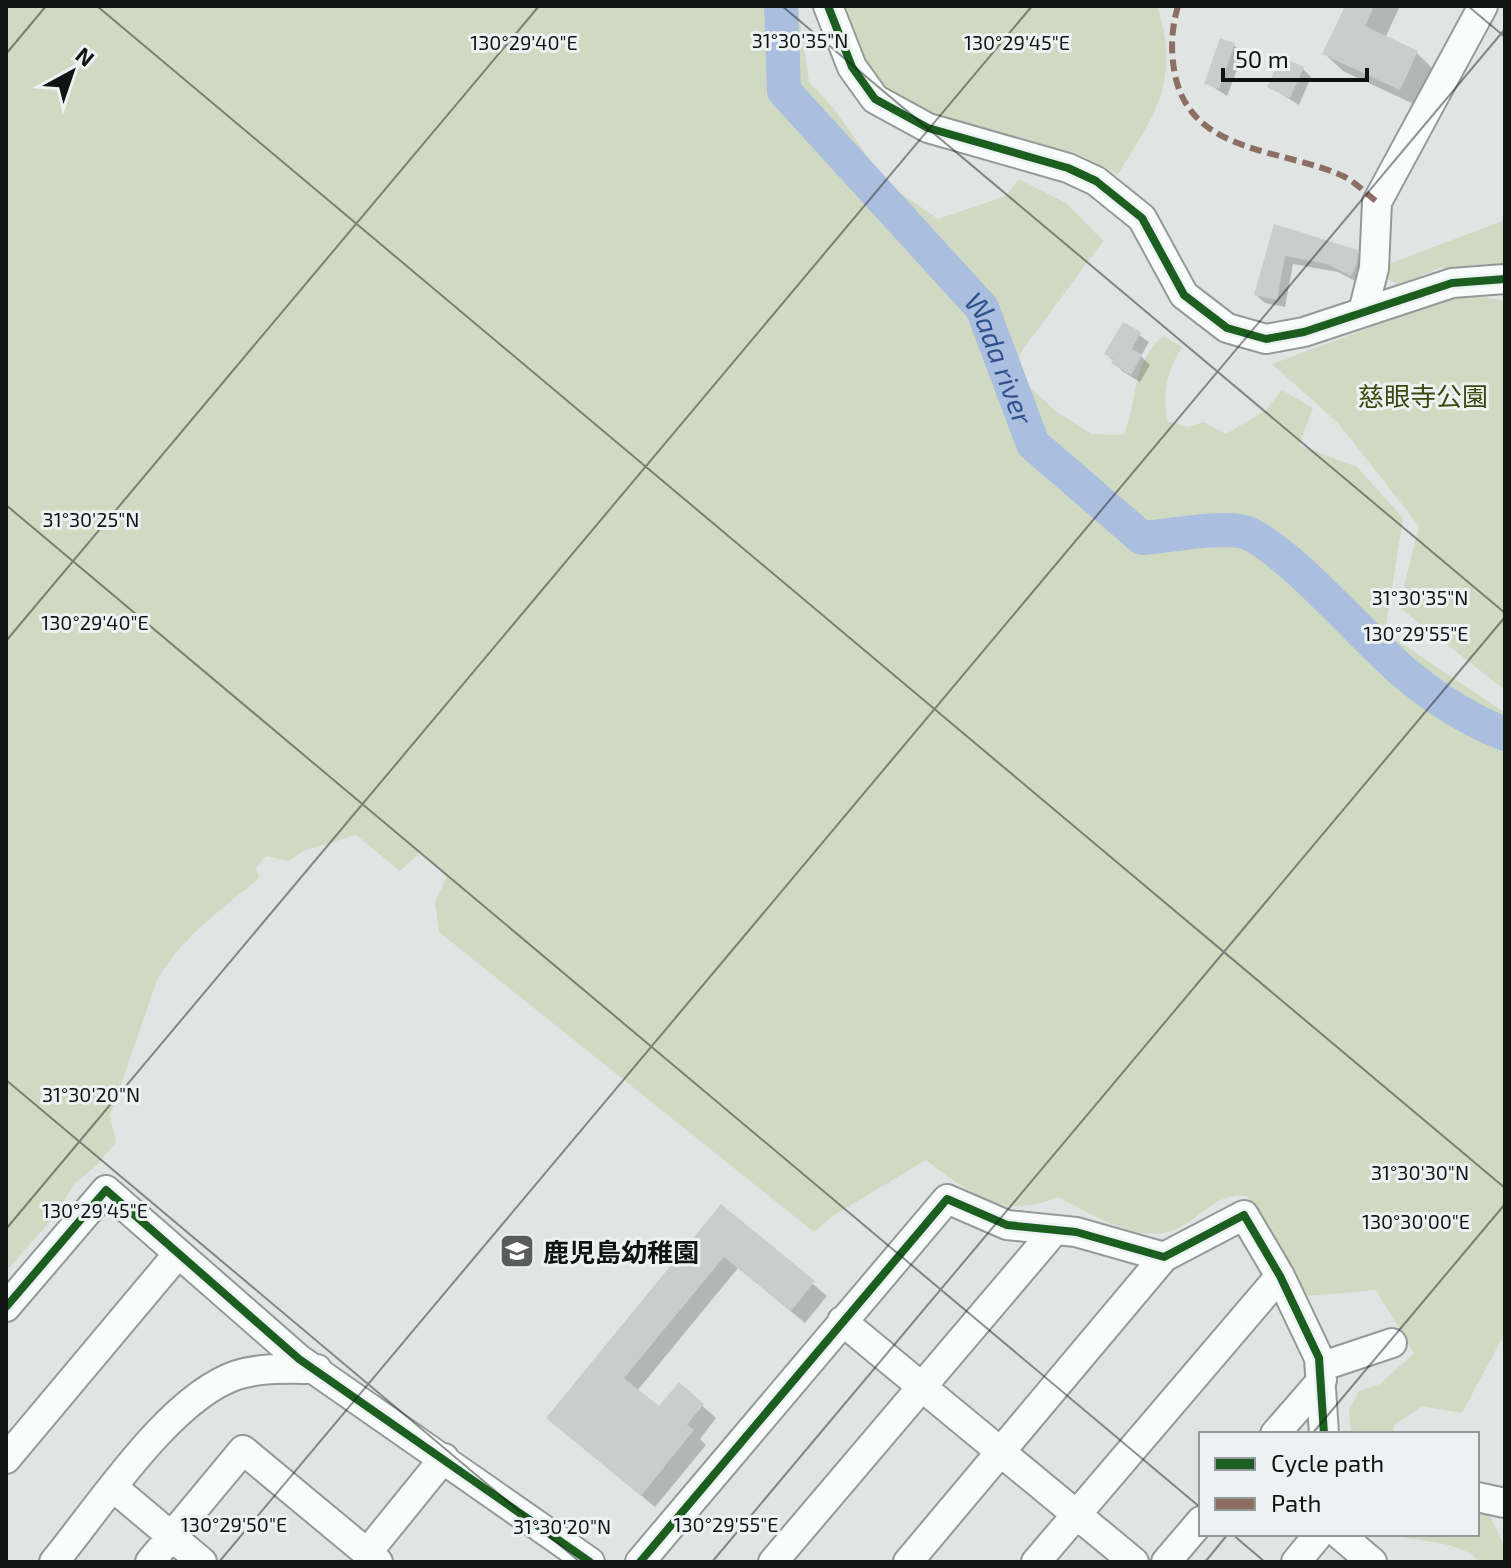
<svg xmlns="http://www.w3.org/2000/svg" width="1511" height="1568" font-family="'Exo 2','Noto Sans JP',sans-serif">
	<style>
		.green { fill: #d0d9c1 }
		.shadow { fill: #0003 }
		.lines { fill: none; stroke-linecap: round; stroke-linejoin: round }
		.river { stroke: #aabedf; stroke-width: 34 }
		.building { fill: #cacdcc }
		.minor-casing { stroke: #969998; stroke-width: 32 }
		.minor { stroke: #fafbfb; stroke-width: 28 }
		.quiet { stroke: #8d6e63; stroke-width: 6; stroke-dasharray: 12 6; stroke-linecap: butt }
		.cycleway-casing { stroke: #ecf2f2; stroke-width: 13 }
		.cycleway { stroke: #1b5e20; stroke-width: 8 }
		.ticks { fill: none; stroke: #111313; stroke-width: 2; stroke-opacity: 0.45 }
		.labels { text-anchor: middle; dominant-baseline: central; stroke-width: 6; stroke-linejoin: round; paint-order: stroke }
		.park-label { font-size: 26px; fill: #3a480b; stroke: #ecf2f2 }
		.poi-label { font-size: 26px; font-weight: bold; fill: #111313; stroke: #ecf2f2; text-anchor: start }
		.water-label { font-size: 28px; font-style: italic; fill: #31508c; stroke: #ecf2f2 }
		.ticks-label { font-size: 20px; text-anchor: middle; fill: #111313; stroke: #ecf2f2; stroke-width: 6; stroke-linejoin: round; paint-order: stroke }
	</style>
	<rect width="100%" height="100%" fill="#e0e4e3"/>
	<path class="green" d="M6,6h792l11,76 25,27 52,74 52,36 68,-23 13,-17 47,24 37,38 -82,111 -5,23 42,38 34,21 32,1c15,-40 6,-68 39,-99l19,11c-16,26 -19,44 -15,74l20,6 17,-5 22,12 40,-24 16,-20 31,18 -14,37 58,22 46,51 -18,114 120,81v628l-4,-1 -39,73 -40,-7 -27,18 -3,10h-41l-2,-24 10,-19 21,-7 34,-31 -38,-63 -71,6 -58,-100c-34,-3 -42,20 -71,33 -38,17 -84,-16 -118,-32 -58,24 -86,-3 -132,-37l-95,57 -17,15 -375,-300 -4,-30 12,-25 -26,-25 -21,19 -44,-36 -53,16 -14,10 -23,-5 -10,12 3,10c-37,31 -77,59 -102,102l-47,136 6,26 -18,22 -24,20 -19,32 -49,55z
		M841,6h316c24,72 -1,108 -39,168l-44,-22 -129,-31 -66,-34z
		M1505,220v47l-65,1 -42,16 -15,-7 1,-11z
		M1463,293l42,8v389l-106,-83 20,-81 -80,-102 -67,-60z
		M1477,1506l10,3 18,39v14h-26c-18,-23 -62,-19 -89,-28h87z"/>
	<path class="shadow" d="M1347,6h53l-15,32 31,14 18,18 -16,36 -75,-35 -18,-17z
		M1234,45l9,9 -16,42 -20,-13z
		M1303,69l8,8 -12,28 -29,-18z
		M1275,227l82,25 8,8 -6,23 -21,-11 -45,-8 -8,43 -20,-4 -9,-8z
		M1123,324l26,18 -8,14 9,9 -10,17 -18,-11 -15,-17z
		M722,1207l105,89 -22,27 -67,-55 -101,123 22,18 20,-24 37,33 -16,21 6,6 -51,62 -106,-89z"/>
	<g class="lines">
		<path class="river" id="s1" d="M781,6l3,85 198,217 51,136 109,94c30,-2 67,-11 98,-7 38,6 131,115 166,143 30,25 63,46 99,60"/>
	</g>
	<path class="building" d="M1345,6h29l-9,20 53,25 -18,39 -78,-36z
		M1220,38l15,5 -16,46 -15,-5z
		M1281,57l23,10 -14,31 -23,-11z
		M1274,224l84,26 -1,13 -6,13 -24,-12 -42,-8 -8,44 -23,-5z
		M1123,322l18,10 -9,17 10,6 -11,20 -20,-12 2,-4 -9,-5z
		M721,1204l94,77 -24,30 -67,-54 -100,121 35,28 20,-24 25,22 -17,21 7,5 -53,66 -95,-78z"/>
	<g class="lines">
		<g class="minor-casing">
			<path id="minor" d="M828,6l24,61 23,32 53,29 140,40 28,13 46,37 42,77 43,33 39,11 38,-7 148,-49 53,-4
				M1363,312l11,-44 3,-66 106,-196
				M6,1307l100,-117 193,169 291,203
				M842,1321l292,241
				M1320,1367l72,-24
				M1275,1434l47,-54
				M6,1459l171,-204
				M114,1488l88,74
				M1477,1497l28,6
				M1339,1534l33,28
				M367,1553l77,-95
				M54,1562c46,-56 116,-165 183,-187 25,-8 54,-6 80,-6
				M150,1562l93,-112 135,112
				M640,1562l307,-363 60,26 69,7 88,25 80,-42 36,61 39,82 5,76
				M773,1562l282,-332
				M908,1562l256,-305
				M1036,1562l244,-286
				M1166,1562l35,-41
				M1296,1562l23,-28"/>
		</g>
		<use href="#minor" class="minor"/>
		<path class="quiet" d="M1178,6c-7,24 -8,48 -2,73 18,75 108,70 167,97 12,6 24,18 34,26"/>
		<g class="cycleway-casing">
			<path id="cycleway" d="M828,6l24,61 23,32 53,29 140,40 28,13 46,37 42,77 43,33 39,11 38,-7 148,-49 53,-4
				M6,1307l100,-117 193,169 291,203
				M640,1562l307,-363 60,26 69,7 88,25 80,-42 36,61 39,82 5,76"/>
		</g>
		<use href="#cycleway" class="cycleway"/>
	</g>
	<path class="ticks" d="M97,6l1408,1182M782,6l723,607M1468,6l37,31M6,54l40,-48M6,505l1195,1003M6,641l533,-635M6,1080l574,482M6,1229l1026,-1223M1312,1434l193,-230M1232,1534l33,28M219,1562l1286,-1533M712,1562l793,-945M1205,1562l23,-28"/>
	<defs>
		<g id="school-square" transform="scale(1.8)"><rect x="-9" y="-9" width="18" height="18" rx="4" fill="#595c5c" stroke="#ecf2f2"/><path d="M0-5L7-2L0 1L-7-2ZM-4 1L0 2.5L4 1V4Q0 6-4 4Z" fill="#fff"/></g>
	</defs>
	<g fill-rule="evenodd">
		<use href="#school-square" x="517" y="1251"/>
	</g>
	<g class="labels">
		<g class="park-label">
			<text x="1423" y="395">慈眼寺公園</text>
		</g>
		<g class="poi-label">
			<text x="543" y="1251">鹿児島幼稚園</text>
		</g>
		<g class="water-label">
			<text stroke="none"><textPath href="#s1" startOffset="432">Wada river</textPath></text>
		</g>
	</g>
	<g class="ticks-label">
		<text x="800" y="48">31°30'35"N</text>
		<text x="524" y="50">130°29'40"E</text>
		<text x="1017" y="50">130°29'45"E</text>
		<text x="91" y="527">31°30'25"N</text>
		<text x="1420" y="605">31°30'35"N</text>
		<text x="95" y="630">130°29'40"E</text>
		<text x="1416" y="641">130°29'55"E</text>
		<text x="91" y="1102">31°30'20"N</text>
		<text x="1420" y="1180">31°30'30"N</text>
		<text x="95" y="1218">130°29'45"E</text>
		<text x="1416" y="1229">130°30'00"E</text>
		<text x="234" y="1532">130°29'50"E</text>
		<text x="726" y="1532">130°29'55"E</text>
		<text x="562" y="1534">31°30'20"N</text>
	</g>
	<rect width="1511" height="1568" fill="none" stroke="#111313" stroke-width="16"/>
	<rect x="1199" y="1432" width="280" height="104" fill="#ecf2f2" stroke="#949999" stroke-width="2"/>
	<rect x="1215" y="1458" width="40" height="12" fill="#1b5e20" stroke="#949999" stroke-width="2"/>
	<text x="1271" y="1472" font-size="24" fill="#111313">Cycle path</text>
	<rect x="1215" y="1498" width="40" height="12" fill="#8d6e63" stroke="#949999" stroke-width="2"/>
	<text x="1271" y="1512" font-size="24" fill="#111313">Path</text>
	<g transform="translate(72 72) rotate(40)" stroke="#ecf2f2" stroke-width="6" paint-order="stroke">
	<path d="M0-6L14 30L0 20L-14 30Z" fill="#111313"/>
	<text y="-12" font-size="22" font-weight="bold" text-anchor="middle" fill="#111313">N</text>
	</g>
	<path d="M1223 68v12h144v-12" fill="none" stroke="#111313" stroke-width="4"/>
	<text x="1235" y="68" font-size="24" fill="#111313" stroke="#ecf2f2" stroke-width="6" paint-order="stroke">50 m</text>
</svg>
